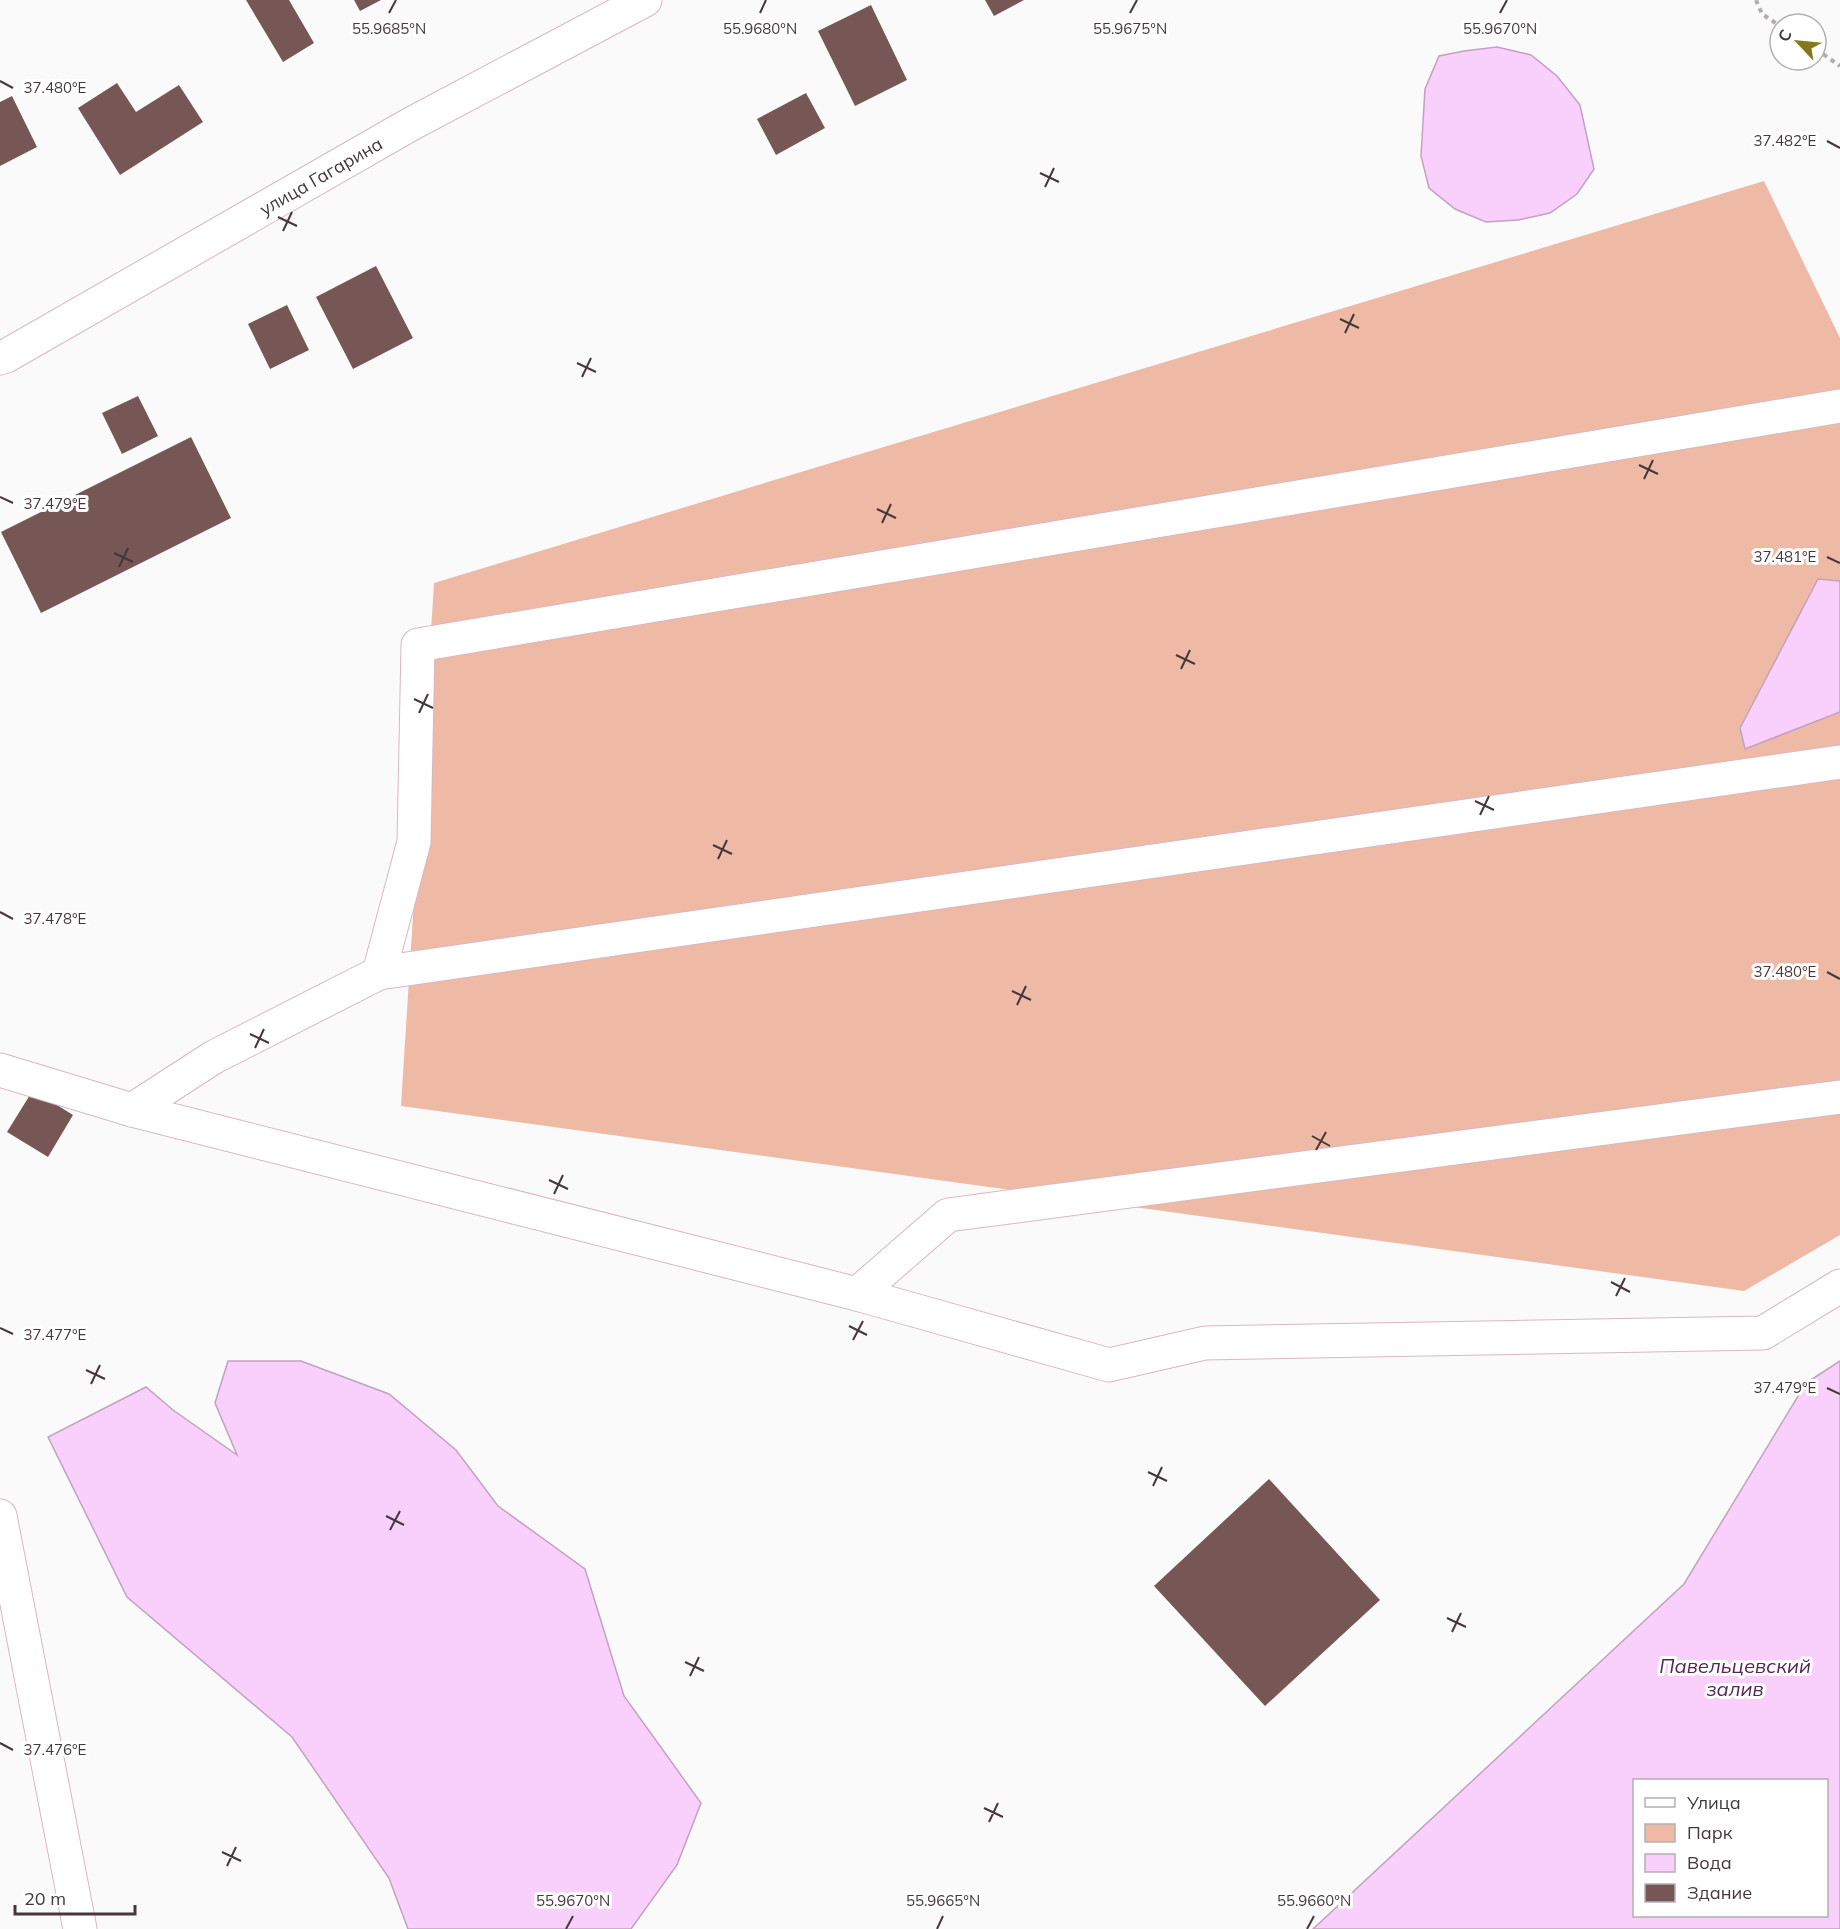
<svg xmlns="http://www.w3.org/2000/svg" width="1840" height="1929" font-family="Mulish,sans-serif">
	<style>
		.green { fill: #efbaa5 }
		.water { fill: #f9cffb; stroke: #c3a1c1; stroke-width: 1.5; fill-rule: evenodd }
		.building { fill: #775755 }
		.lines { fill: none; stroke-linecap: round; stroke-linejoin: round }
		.minor-casing { stroke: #dbb7bf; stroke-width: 35 }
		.path { stroke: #b3adae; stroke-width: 4; stroke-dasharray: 4.5 4.5; stroke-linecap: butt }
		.minor { stroke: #fff; stroke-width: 33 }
		.ticks { fill: none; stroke: #46373a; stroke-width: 2 }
		.labels { text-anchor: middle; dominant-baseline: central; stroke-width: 6; stroke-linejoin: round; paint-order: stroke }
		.street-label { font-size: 18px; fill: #46373a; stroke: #fff }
		.water-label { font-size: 20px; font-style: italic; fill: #552459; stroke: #fff }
		.ticks-label { font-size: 15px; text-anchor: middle; fill: #46373a; stroke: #fff; stroke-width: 6; stroke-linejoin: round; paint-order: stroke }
	</style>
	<rect width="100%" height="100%" fill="#fafafa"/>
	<path class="green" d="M1764,181l76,157v897l-96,56 -1343,-185 33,-523z"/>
	<path class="water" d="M1497,47l34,8 26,21 23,29 14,64 -17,25 -27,19 -32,7 -32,2 -31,-13 -26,-21 -8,-32 4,-67 14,-33 25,-5z
		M1818,579l22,2v131l-95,37 -5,-21z
		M228,1361h73l88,33 67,56 42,56 87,63 39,127 77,107 -24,62 -46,64h-223l-19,-51 -97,-141 -165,-140 -79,-160 98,-50 27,23 64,45 -22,-52z
		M1840,1361v568h-527l371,-345 122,-201zM1826,1780v136h-192v-136z"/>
	<path class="building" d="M246,0h43l25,43 -31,19z
		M354,0h27l-21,11z
		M985,0h39l-30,16z
		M871,5l36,75 -52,26 -37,-75z
		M117,83l19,29 43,-27 24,37 -83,53 -42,-67z
		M806,93l19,35 -49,27 -19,-36z
		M12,96l25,51 -37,19v-64z
		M376,266l37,72 -60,31 -37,-72z
		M287,305l22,45 -39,19 -22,-45z
		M138,396l20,40 -36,18 -20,-41z
		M191,437l40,81 -190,95 -40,-81z
		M33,1090l40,25 -25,42 -41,-25z
		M1269,1479l111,121 -115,106 -111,-120z"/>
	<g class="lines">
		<g class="minor-casing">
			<g id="minor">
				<path id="s1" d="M0,358l6,-2 405,-232 234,-124"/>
				<path d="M379,973l35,-131 4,-197 1422,-239"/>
				<path d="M0,1070l132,40 725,184 252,71 96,-22 558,-10 77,-47"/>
				<path d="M132,1110l82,-53 165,-84 1461,-211"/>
				<path d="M857,1294l91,-79 892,-118"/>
				<path d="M0,1516l80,413"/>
			</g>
		</g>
		<path class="path" d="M1756,0l6,14 18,12
			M1816,49l24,17"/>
		<use href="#minor" class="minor"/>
	</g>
	<path class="ticks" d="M389,13l7,-13M760,13l6,-13M1130,13l7,-13M1500,13l7,-13M0,81l13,7M1827,141l13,7M1040,173l19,9M1045,187l9,-19M278,217l19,9M283,231l9,-19M1340,319l19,9M1345,333l9,-19M577,363l19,9M582,377l9,-19M1639,465l19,9M1644,479l9,-19M0,497l13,6M877,509l19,9M882,523l9,-19M114,553l19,9M1827,557l13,6M119,567l9,-19M1176,655l19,9M1181,669l9,-19M414,699l19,9M419,713l9,-19M1475,801l19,9M1480,815l9,-19M713,845l19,9M718,859l9,-19M0,912l13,7M1827,972l13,7M1012,991l19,9M1017,1005l9,-19M250,1034l19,9M255,1048l9,-19M1312,1136l18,10M1316,1150l10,-18M549,1180l19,9M554,1194l9,-19M1611,1282l19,10M1616,1296l9,-18M849,1326l18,9M0,1328l13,6M853,1340l10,-19M86,1370l19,9M91,1384l9,-19M1827,1388l13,6M1148,1472l19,9M1153,1486l9,-19M386,1516l18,9M390,1530l10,-19M1447,1618l19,9M1452,1632l9,-19M685,1662l19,9M690,1676l9,-19M0,1743l13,7M984,1808l19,9M989,1822l9,-19M222,1852l19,9M227,1866l9,-19M566,1929l7,-13M937,1929l6,-13M1307,1929l7,-13"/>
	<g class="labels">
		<g class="street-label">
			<text stroke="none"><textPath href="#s1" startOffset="369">улица Гагарина</textPath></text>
		</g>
		<g class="water-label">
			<text x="1735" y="1665">Павельцевский<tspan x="1735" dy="23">залив</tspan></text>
		</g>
	</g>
	<g class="ticks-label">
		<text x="389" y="34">55.9685°N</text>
		<text x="760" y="34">55.9680°N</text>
		<text x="1130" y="34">55.9675°N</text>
		<text x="1500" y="34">55.9670°N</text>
		<text x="55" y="93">37.480°E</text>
		<text x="1785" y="146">37.482°E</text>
		<text x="55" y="509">37.479°E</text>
		<text x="1785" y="562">37.481°E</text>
		<text x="55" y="924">37.478°E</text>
		<text x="1785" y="977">37.480°E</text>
		<text x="55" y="1340">37.477°E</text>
		<text x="1785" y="1393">37.479°E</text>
		<text x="55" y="1755">37.476°E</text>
		<text x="573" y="1906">55.9670°N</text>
		<text x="943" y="1906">55.9665°N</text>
		<text x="1314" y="1906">55.9660°N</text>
	</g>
	<rect x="1633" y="1779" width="195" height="138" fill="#ffffff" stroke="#b5afb0" stroke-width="1.5"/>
	<rect x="1645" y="1798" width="30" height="9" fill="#ffffff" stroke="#b5afb0" stroke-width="1.5"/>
	<text x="1687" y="1809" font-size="18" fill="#46373a">Улица</text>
	<rect x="1645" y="1824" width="30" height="18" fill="#efbaa5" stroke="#b5afb0" stroke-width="1.5"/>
	<text x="1687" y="1839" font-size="18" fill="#46373a">Парк</text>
	<rect x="1645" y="1854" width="30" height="18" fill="#f9cffb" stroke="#b5afb0" stroke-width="1.5"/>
	<text x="1687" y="1869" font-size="18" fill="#46373a">Вода</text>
	<rect x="1645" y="1884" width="30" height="18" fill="#775755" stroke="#b5afb0" stroke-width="1.5"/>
	<text x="1687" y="1899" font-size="18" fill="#46373a">Здание</text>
	<g transform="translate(1798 42) rotate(296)"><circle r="28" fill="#ffffff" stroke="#b5afb0" stroke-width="1.5"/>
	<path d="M0-4.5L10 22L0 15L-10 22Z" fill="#85771b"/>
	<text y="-9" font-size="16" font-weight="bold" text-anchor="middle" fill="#46373a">С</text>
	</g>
	<path d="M15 1905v9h120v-9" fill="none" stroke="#46373a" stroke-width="3"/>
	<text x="24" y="1905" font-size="18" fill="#46373a" stroke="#ffffff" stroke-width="4.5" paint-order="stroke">20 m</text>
</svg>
